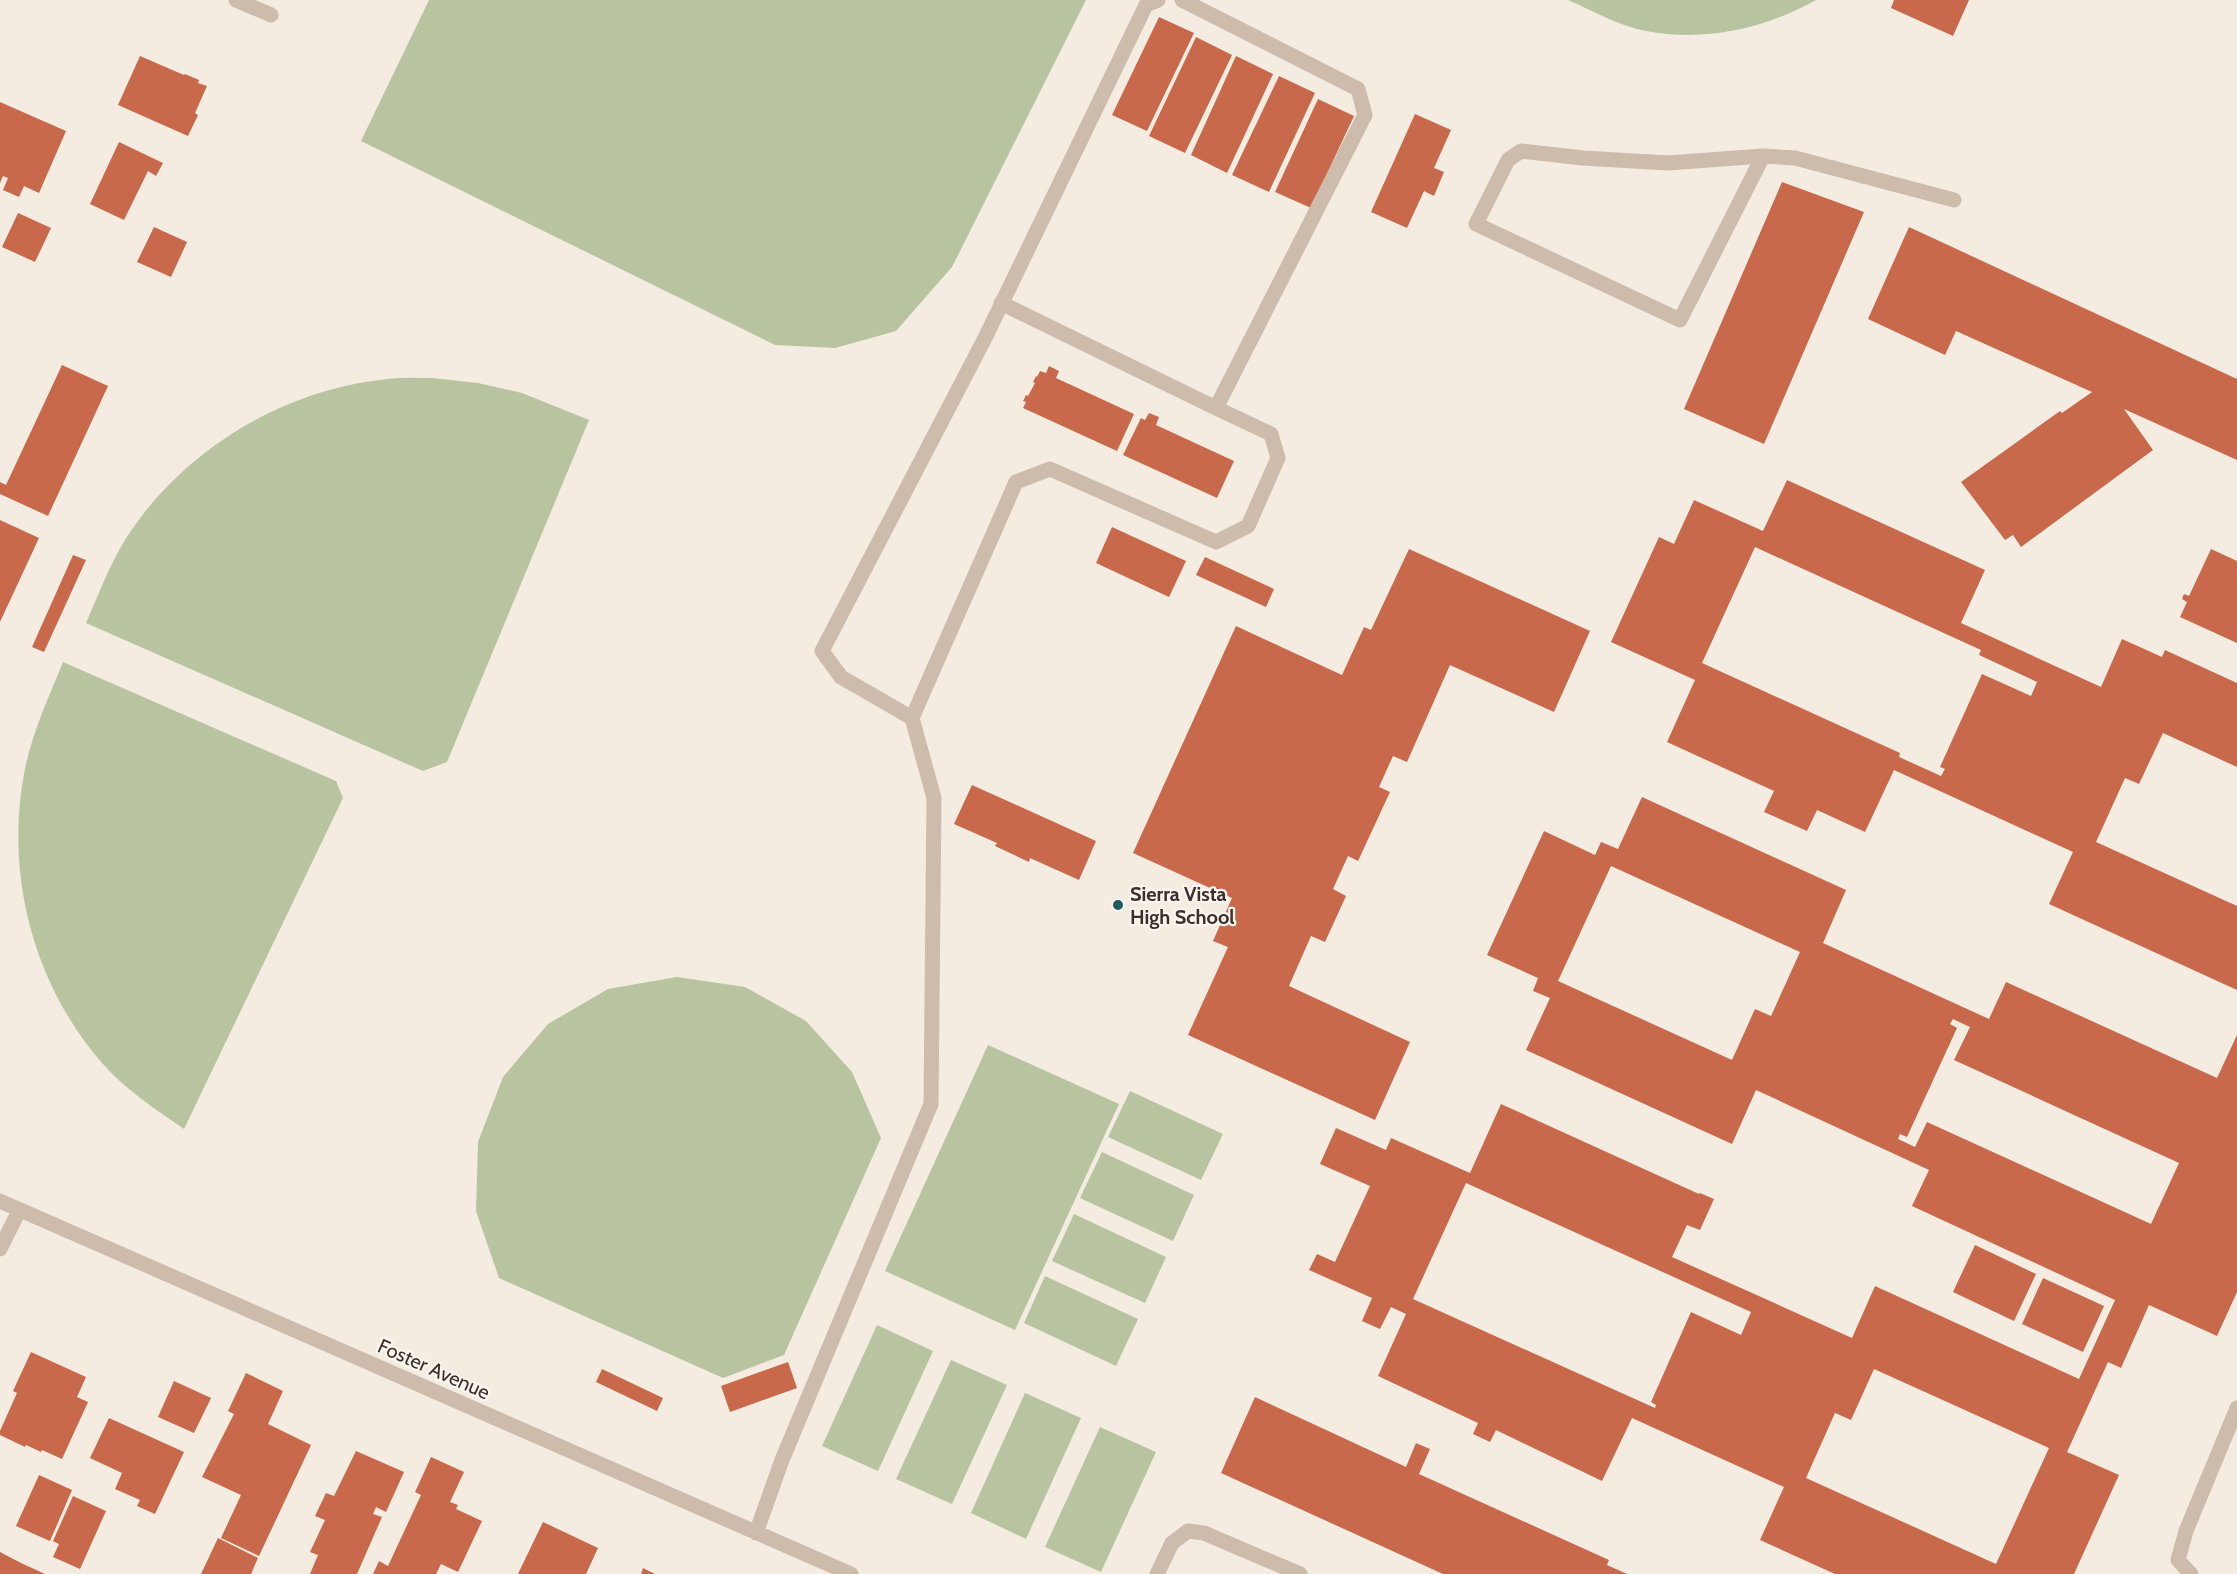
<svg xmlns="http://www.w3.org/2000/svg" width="2237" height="1574" font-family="Cabin,sans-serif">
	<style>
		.green { fill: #b8c4a0 }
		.building { fill: #c8694b; fill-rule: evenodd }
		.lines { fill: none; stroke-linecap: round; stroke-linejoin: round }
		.minor { stroke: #cdbbac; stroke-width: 15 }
		.poi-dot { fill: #1f5a5e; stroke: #fbf5ee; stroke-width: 2 }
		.labels { text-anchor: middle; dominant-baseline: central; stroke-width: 4.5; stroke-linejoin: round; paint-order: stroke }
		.poi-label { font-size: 20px; font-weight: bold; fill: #3b302b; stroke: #fbf5ee; text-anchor: start }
		.street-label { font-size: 20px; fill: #3b302b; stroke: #fbf5ee }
	</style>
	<rect width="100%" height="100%" fill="#f4ebe1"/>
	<path class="green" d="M429,0h657l-134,267 -56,64 -61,17 -60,-3 -414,-204z
		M1568,0h248c-52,29 -111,42 -170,31 -27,-5 -53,-20 -78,-31z
		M433,378l45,5 44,10 67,27 -142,342 -24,9 -337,-148c12,-27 23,-57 39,-83 56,-89 158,-151 263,-161 15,-2 30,-1 45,-1z
		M63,662l273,119 7,17 -159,331c-29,-20 -58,-39 -82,-66 -68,-78 -97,-187 -78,-289 7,-39 24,-75 39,-112z
		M677,977l68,10 61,34 46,51 29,66 -97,217 -61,23 -224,-100 -23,-67 2,-69 25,-65 45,-53 60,-35z
		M988,1045l131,59 -104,226 -130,-59z
		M1130,1091l93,43 -22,46 -93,-43z
		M1102,1152l92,43 -21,46 -93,-43z
		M1074,1214l92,43 -21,46 -93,-42z
		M1045,1276l93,43 -22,47 -92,-43z
		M877,1325l56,26 -55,120 -56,-25z
		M951,1360l56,25 -55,119 -56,-25z
		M1025,1393l56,25 -55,121 -55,-26z
		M1100,1427l56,25 -55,120 -56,-25z"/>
	<path class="building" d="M1894,0h75l-16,36 -62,-28z
		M1159,17l35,16 -47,98 -35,-16z
		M1196,37l36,18 -47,98 -36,-17z
		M140,56l44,19 1,-1 14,6 -1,3 9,3 -12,27 3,2 -10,21 -70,-31z
		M1236,56l37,18 -46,99 -36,-18z
		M1279,76l36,17 -46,99 -37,-17z
		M1318,99l36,17 -43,92 -36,-16z
		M0,102l66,29 -27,62 -15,-7 -5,11 -16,-7 5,-12 -5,-2 -3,7z
		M1415,114l36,16 -17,38 10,4 -10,24 -10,-5 -17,37 -36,-16z
		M119,142l44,21 -7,13 -8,-5 -24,49 -34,-16z
		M1782,182l82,30 -100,232 -80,-35z
		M18,213l33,15 -16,34 -33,-15z
		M154,227l33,15 -16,35 -34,-15z
		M1909,227l328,152v81l-113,-51 29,41 -132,97 -8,-12 -8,5 -44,-58 99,-71 2,2 30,-21 -136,-61 -11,24 -77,-36z
		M62,365l46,21 -60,130 -48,-22v-12l6,3z
		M1049,366l10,5 -3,7 78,36 -17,37 -94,-43 3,-6 -3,-1 3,-6 2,1 7,-13 -2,-1 3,-6 1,1 3,-6 6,2z
		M1149,413l10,4 -3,8 78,36 -17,37 -94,-43 18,-37 4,2z
		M1787,480l198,90 -24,53 140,64 21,-48 40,18 3,-7 72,33v84l-74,-34 -24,51 -14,-6 -29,64 141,64v84l-188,-86 24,-52 -179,-82 -29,62 -48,-22 -10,21 -43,-19 10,-21 -107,-49 28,-62 -84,-38 48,-105 15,7 20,-44 69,31zM1755,547l226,103 -2,5 58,27 -6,14 -49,-22 -42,93 5,2 -4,7 -42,-19 1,-4 -198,-90z
		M0,520l39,18 -39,84z
		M1112,527l74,34 -17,36 -73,-34z
		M1409,549l181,82 -36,81 -104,-47 -43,97 -14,-6 -14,31 11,5 -32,69 -10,-5 -15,33 13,7 -21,46 -14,-6 -22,50 121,56 -35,78 -187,-85 40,-88 -15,-6 19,-43 -99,-45 103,-227 106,49 22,-48 7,3z
		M2211,549l26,12v82l-57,-26 7,-15 -5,-3 2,-5 5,2z
		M73,555l13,5 -42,92 -12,-5z
		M1205,557l69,32 -8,18 -70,-32z
		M972,785l124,56 -17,39 -49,-22 -1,4 -34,-16 2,-3 -43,-19z
		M1642,797l204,93 -23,53 166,76 17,-37 211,96 20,-43v257l-20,44 -68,-31 -28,63 -13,-6 -41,90 52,23 -45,99h-239l-75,-34 24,-53 -152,-69 -30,63 -106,-51 -6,12 -17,-8 5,-11 -100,-47 28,-62 -15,-7 -11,22 -18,-8 10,-23 -63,-28 8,-16 18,8 35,-76 -50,-22 16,-36 50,22 5,-12 79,35 31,-69 198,90 1,-1 14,6 -14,31 -13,-5 -15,32 180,81 23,-52 204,93 36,-79 -203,-94 17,-36 -173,-80 -24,54 -206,-94 24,-52 -17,-7 5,-13 -51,-23 57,-124 51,24 6,-13 17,7zM1611,866l189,86 -29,64 -16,-7 -23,51 -174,-79zM1953,1019l17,8 -16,33 225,103 -28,61 -224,-102 -12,25 -17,-8 2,-5 7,3 50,-109 -7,-4zM1466,1183l285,129 -10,23 -50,-23 -40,90 5,3 -1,3 -242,-109zM1874,1369l175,79 -53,116 -190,-86 29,-65 16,7z
		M1975,1245l61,29 -22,47 -61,-29z
		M2043,1278l61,28 -21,46 -61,-28z
		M31,1352l55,25 -9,20 11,5 -26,57 -20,-9 -1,2 -15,-7 -1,2 -25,-12v-4l17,-38 -4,-2z
		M788,1362l9,26 -67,24 -9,-26z
		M602,1369l61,29 -6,13 -61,-29z
		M246,1373l37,18 -15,33 43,21 -52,111 -38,-18 20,-43 -39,-18 32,-63 -6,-3z
		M174,1381l37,17 -17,35 -36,-16z
		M1255,1397l151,70 10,-24 14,6 -11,25 190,86 -2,5 20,9h-184l-222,-101z
		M109,1418l75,34 -29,62 -18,-8 3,-6 -25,-11 7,-16 -32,-15z
		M356,1451l48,21 -18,40 -10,-5 -3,7 9,3 -25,57h-47l8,-19 -8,-3 15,-32 -10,-4 11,-23 8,3z
		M431,1457l33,15 -14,30 8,3 -2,4 26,12 -24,51 -17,-8 -5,10h-63l6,-13 9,5 33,-71 -6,-3z
		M39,1475l33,15 -22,51 -34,-15z
		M73,1496l33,15 -26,58 -27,-12 6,-13 -6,-3z
		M543,1522l55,26 -12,26h-68z
		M218,1538l40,20 -7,16h-50z
		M0,1552l21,11 24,11h-45z
		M643,1568l12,6h-14z"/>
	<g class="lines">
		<path class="minor" d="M236,0l35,15
			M1763,156l-83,164 -204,-96 32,-64 13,-9 62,7 85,5 95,-7 32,2 159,42
			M1001,303l215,105
			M912,718l-71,-41 -19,-26 163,-313 161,-333 12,-5
			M0,1201l851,373
			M0,1249l19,-38
			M756,1533l26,-73 149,-356 3,-306 -22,-80 104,-236 34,-13 166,73 32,-16 30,-68 -7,-24 -55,-26 149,-293 -7,-26 -176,-89
			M1157,1574l15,-31 16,-12 16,2 96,41
			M2191,1574l-13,-14 8,-29 51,-123"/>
	</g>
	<circle class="poi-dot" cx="1118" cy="905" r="6"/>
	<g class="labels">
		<g class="poi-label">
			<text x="1130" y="894">Sierra Vista<tspan x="1130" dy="23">High School</tspan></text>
		</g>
		<g class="street-label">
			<text transform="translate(434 1369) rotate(24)">Foster Avenue</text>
		</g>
	</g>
</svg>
